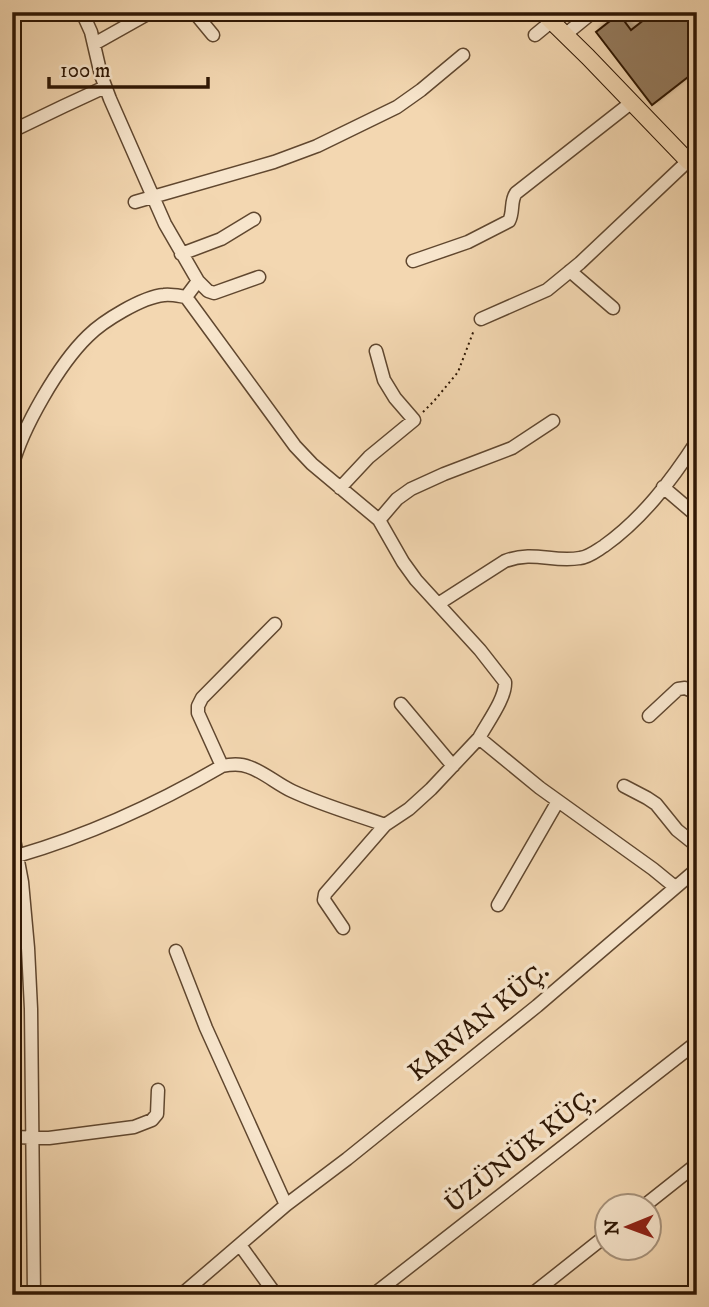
<svg xmlns="http://www.w3.org/2000/svg" width="709" height="1307" font-family="'IM FELL DW Pica',serif">
	<style>
		.building { fill: #957b5e; stroke: #2f1704; stroke-width: 2; filter: url(#shadow) }
		.lines { fill: none; stroke-linecap: round; stroke-linejoin: round }
		.minor-casing { stroke: #60472f; stroke-width: 15 }
		.major-casing { stroke: #2f1704; stroke-width: 18 }
		.path { stroke: #2f1704; stroke-width: 2; stroke-dasharray: 2 3.5; stroke-linecap: butt }
		.minor { stroke: #f7e5cc; stroke-width: 12 }
		.major { stroke: #f3d7b1; stroke-width: 16 }
		.labels { text-anchor: middle; dominant-baseline: central; stroke-width: 7; stroke-linejoin: round; paint-order: stroke }
		.street-label { font-size: 26px; fill: #2f1704; stroke: #f7e5cc }
	</style>
	<defs>
		<filter id="shadow"><feDropShadow dx="4" dy="-4" stdDeviation="2" flood-color="#0004"/></filter>
	</defs>
	<rect width="100%" height="100%" fill="#f3d7b1"/>
	<filter id="stains"><feTurbulence type="fractalNoise" baseFrequency=".00286" numOctaves="4"/><feColorMatrix values="0 0 0 0 .2 0 0 0 0 .09 0 0 0 0 .02 0 0 0 .5 -.17"/></filter>
	<radialGradient id="worn" r=".72"><stop offset=".6" stop-color="#630" stop-opacity="0"/><stop offset="1" stop-color="#630" stop-opacity=".3"/></radialGradient>
	<path class="building" d="M654,12h43v58l-45,35 -56,-73 23,-18 12,16z"/>
	<g class="lines">
		<g class="minor-casing">
			<path id="minor" d="M82,12l9,20 10,43 9,24 55,125 33,57 -12,16 109,149 17,18 67,56 24,42 13,18 64,70 25,32c1,16 -18,41 -26,56l61,50 113,81 22,18
				M194,12l19,23
				M566,34l27,-22
				M535,35l17,-14
				M94,44l57,-32
				M12,131l52,-25 41,-19
				M135,202l139,-40 43,-16 80,-39 24,-17 42,-35
				M181,254l40,-15 33,-20
				M413,261l55,-19 41,-21c5,-9 1,-20 7,-28l116,-91
				M570,271l43,37
				M198,281l10,10 6,2 45,-16
				M481,319l66,-29 33,-27 108,-102
				M12,467c10,-39 47,-103 76,-131 15,-15 54,-39 76,-41 7,-1 15,1 22,2
				M663,487l34,29
				M340,488l29,-31 45,-37 -19,-22 -11,-18 -8,-29
				M379,520l18,-21 14,-10 33,-15 68,-26 41,-27
				M438,604l67,-43c29,-11 48,2 75,-3 9,-1 16,-7 24,-12 38,-27 67,-65 93,-105
				M401,704l52,62
				M649,716l29,-27 7,-1 12,5
				M222,766l-24,-53v-7l4,-8 73,-74
				M624,786l23,12 9,6 21,26 20,16
				M12,829l10,53 6,66 3,61 3,286
				M17,856c72,-21 140,-52 205,-90 9,-2 18,-3 27,1 15,5 28,17 43,24 30,14 62,23 93,34l24,-16 22,-20 48,-51
				M498,905l60,-104
				M343,928l-19,-28 1,-6 60,-69
				M176,951l30,77 80,177
				M12,1137l37,1 85,-11 18,-7 5,-6 1,-24
				M644,1206l53,-42
				M240,1245l36,50
				M181,1295l105,-90 61,-46 190,-153 160,-137
				M373,1295l324,-253
				M531,1295l77,-61"/>
		</g>
		<g class="major-casing">
			<path id="major" d="M542,12l46,45 100,104 9,6"/>
		</g>
		<path class="path" d="M423,412l11,-11 24,-29 16,-42"/>
		<use href="#minor" class="minor"/>
		<use href="#major" class="major"/>
	</g>
	<g class="labels">
		<g class="street-label">
			<text transform="translate(479 1022) rotate(-39)">KARVAN KÜÇ.</text>
			<text transform="translate(521 1151) rotate(-38)">ÜZÜNÜK KÜÇ.</text>
		</g>
	</g>
	<rect width="709" height="1307" fill="none" stroke="#f3d7b1" stroke-width="42"/>
	<rect x="14" y="14" width="681" height="1279" fill="none" stroke="#2f1704" stroke-width="3.5"/>
	<rect x="21" y="21" width="667" height="1265" fill="none" stroke="#2f1704" stroke-width="2"/>
	<g transform="translate(628 1227) rotate(269)"><circle r="33" fill="#f7e5cc" stroke="#a7937c" stroke-width="2"/>
	<path d="M0-5L12 26L0 18L-12 26Z" fill="#8f2418"/>
	<text y="-10" font-size="19" font-weight="bold" text-anchor="middle" fill="#2f1704">N</text>
	</g>
	<path d="M49 77v10h159v-10" fill="none" stroke="#2f1704" stroke-width="3.5"/>
	<text x="60" y="77" font-size="21" fill="#2f1704" stroke="#f7e5cc" stroke-width="5" paint-order="stroke">100 m</text>
	<rect width="100%" height="100%" filter="url(#stains)"/>
	<rect width="100%" height="100%" fill="url(#worn)"/>
</svg>
